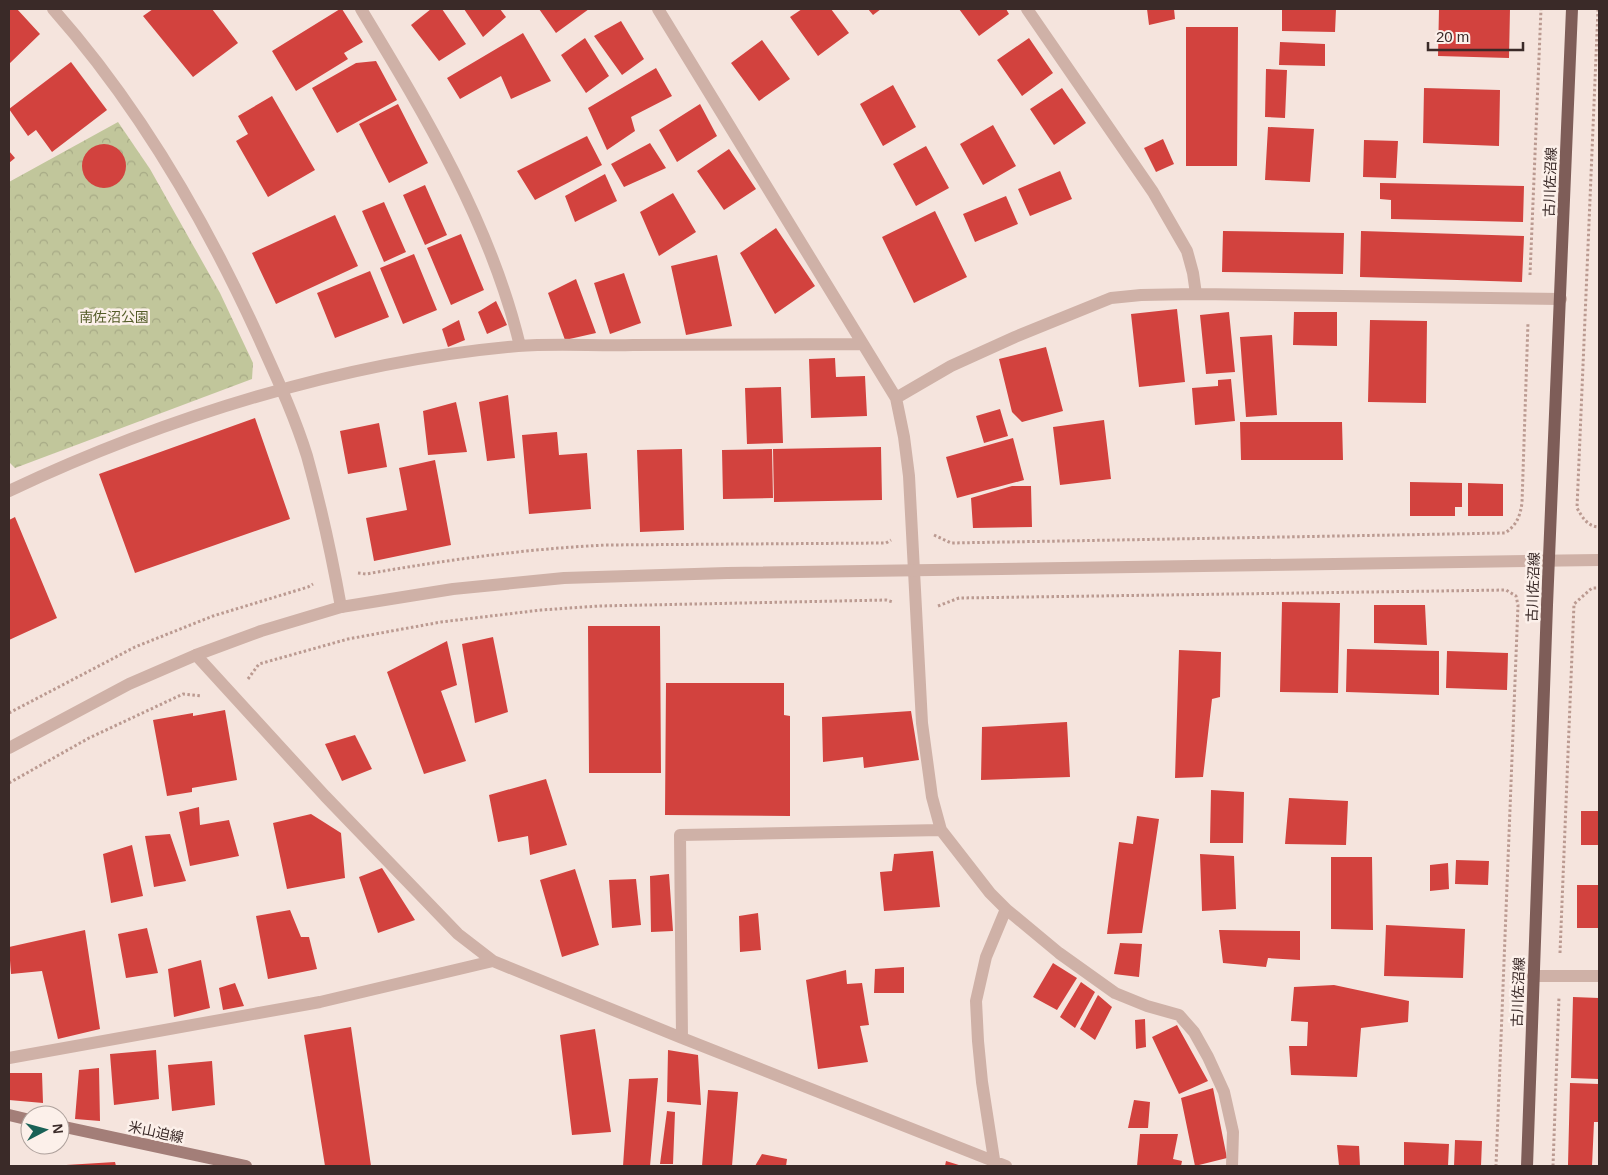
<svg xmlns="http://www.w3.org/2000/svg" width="1608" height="1175" font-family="Arial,'Noto Sans JP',sans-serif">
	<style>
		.park { fill: url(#park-crowns) }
		.building { fill: #d2423e }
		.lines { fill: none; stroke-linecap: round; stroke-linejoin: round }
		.path { stroke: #bb9a91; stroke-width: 3; stroke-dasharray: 2.5 2.5; stroke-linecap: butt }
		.minor { stroke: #cfb1a7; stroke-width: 12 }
		.tertiary { stroke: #cfb1a7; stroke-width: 12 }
		.secondary { stroke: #a37e78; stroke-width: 12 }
		.primary { stroke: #7e5d58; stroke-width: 12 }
		.labels { text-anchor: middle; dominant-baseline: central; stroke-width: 5; stroke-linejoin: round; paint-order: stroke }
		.street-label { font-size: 14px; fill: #3a2a28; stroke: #fcf0ea }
		.park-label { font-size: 14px; fill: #545c29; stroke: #fcf0ea }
	</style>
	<defs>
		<pattern id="park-crowns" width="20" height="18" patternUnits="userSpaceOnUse" patternTransform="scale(1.25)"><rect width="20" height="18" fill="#c1c69b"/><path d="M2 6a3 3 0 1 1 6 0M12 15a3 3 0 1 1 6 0" fill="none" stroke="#a7aa86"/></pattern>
	</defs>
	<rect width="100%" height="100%" fill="#f5e4dd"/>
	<path class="park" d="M118,122l32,47 70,124 33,70 -1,16 -237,89 -6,-6v-280z"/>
	<path class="building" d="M9,9h8l23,25 -31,30z
		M153,9h59l26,34 -45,34 -50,-61z
		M340,9h2l21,33 -19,11 4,6 -52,32 -24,-40z
		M431,9h11l24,35 -27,17 -28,-36z
		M464,9h36l6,8 -23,20z
		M539,9h50l-33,24z
		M802,9h29l18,24 -31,23 -28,-39z
		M868,9h13l-8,6z
		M959,9h47l3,5 -30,22z
		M1147,9h27l1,10 -26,6z
		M1282,9h54l-1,23 -53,-1z
		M1439,9h71l-1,49 -71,-2z
		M621,21l23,38 -22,16 -28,-39z
		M1186,27h52l-1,139h-51z
		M523,33l28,48 -40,18 -10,-23 -41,23 -13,-21z
		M585,38l24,38 -23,17 -25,-38z
		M1029,38l24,35 -31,23 -25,-36z
		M762,40l28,39 -31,22 -28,-38z
		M1280,42l45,2v22l-46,-1z
		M376,61l21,39 -60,33 -25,-45 44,-25z
		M71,62l36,48 -55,42 -16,-22 -8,6 -19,-27z
		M656,68l16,28 -41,21 4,14 -28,19 -19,-42z
		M1266,69l21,1 -2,48 -20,-1z
		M893,85l23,42 -33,19 -23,-42z
		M1062,88l24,35 -32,22 -24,-36z
		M1424,88l76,2 -1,56 -76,-3z
		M272,96l43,74 -47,27 -32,-56 12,-7 -10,-18z
		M398,104l30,59 -39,20 -30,-59z
		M700,104l17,32 -40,26 -18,-32z
		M993,125l23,41 -33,19 -23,-41z
		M1268,127l46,2 -4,53 -45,-2z
		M587,136l15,29 -67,35 -18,-29z
		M1163,139l11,25 -18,8 -12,-24z
		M1364,140l34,1 -2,37 -33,-1z
		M650,143l16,25 -42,19 -13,-23z
		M82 166a22 22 0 1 1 44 0a22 22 0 1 1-44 0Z
		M926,146l23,42 -33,18 -23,-42z
		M729,149l27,40 -32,21 -27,-39z
		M9,151l6,7 -6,5z
		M1060,171l12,28 -42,17 -12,-27z
		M605,174l12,27 -42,21 -10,-26z
		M1380,183l144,3 -1,36 -132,-3v-19l-11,-1z
		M425,185l22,50 -22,10 -22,-50z
		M673,193l23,39 -37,24 -19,-44z
		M1006,196l12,28 -43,18 -12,-28z
		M384,202l22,50 -22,10 -22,-51z
		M935,211l32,66 -53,26 -32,-66z
		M335,215l23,51 -82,38 -24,-51z
		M776,228l39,58 -40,28 -35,-61z
		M1223,231l121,2 -1,41 -121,-2z
		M1361,231l163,5 -2,46 -162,-5z
		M461,234l23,56 -33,15 -24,-57z
		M414,254l23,56 -34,14 -23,-56z
		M717,255l15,71 -46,9 -15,-69z
		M370,271l19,46 -54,21 -18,-45z
		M624,273l17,50 -31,11 -16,-51z
		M576,279l20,54 -31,7 -17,-47z
		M496,301l11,24 -20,9 -9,-22z
		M1177,309l8,73 -46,5 -8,-73z
		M1229,312l6,60 -29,2 -6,-59z
		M1294,312h43v34l-44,-1z
		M459,320l6,20 -17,7 -6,-18z
		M1370,320l57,1 -1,82 -58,-1z
		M1272,335l5,80 -31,2 -6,-80z
		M1046,347l17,64 -41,11 -10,-10 -13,-53z
		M835,358l1,19 29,-1 2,40 -56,2 -2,-59z
		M1231,379l4,42 -40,4 -3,-37 26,-2v-6z
		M781,387l2,56 -36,1 -2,-56z
		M508,395l7,63 -28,3 -8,-59z
		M456,402l11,50 -39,3 -5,-44z
		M1000,409l8,27 -24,7 -8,-27z
		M255,418l35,101 -155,54 -36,-99z
		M1104,420l7,59 -51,6 -7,-58z
		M1240,422h102l1,38h-102z
		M379,423l8,44 -39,7 -8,-43z
		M557,432l2,23 28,-2 4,56 -62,5 -7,-79z
		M1013,438l11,42 -67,18 -11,-41z
		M881,447l1,53 -108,2 -1,-53z
		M682,449l2,81 -44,2 -3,-82z
		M772,449l1,49 -50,1 -1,-49z
		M435,460l16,85 -77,16 -8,-43 41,-8 -8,-42z
		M1410,482l52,1v24h-7v9h-45z
		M1468,483l35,1v32h-35z
		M1012,486h19l1,41 -59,1 -2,-30z
		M15,517l42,101 -48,22v-120z
		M1282,602l58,1 -2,90 -58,-1z
		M1374,605h51l2,40 -53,-2z
		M588,626h72l1,147h-72z
		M493,637l15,75 -33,11 -13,-79z
		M447,641l10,44 -16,6 25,70 -42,13 -37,-102z
		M1347,649l92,2v44l-93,-3z
		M1179,650l42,2 -1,45 -8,2 -9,78 -28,1z
		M1447,651l61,2 -1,37 -61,-2z
		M666,683h118v32l6,1v100l-125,-1z
		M225,710l12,70 -45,8v4l-25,4 -14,-76 40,-7v3z
		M911,711l8,49 -55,8 -1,-11 -40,5 -1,-45z
		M1067,722l3,55 -89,3 1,-53z
		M355,735l17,34 -30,12 -17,-37z
		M546,779l21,66 -37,10 -2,-19 -30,6 -9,-47z
		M1211,790l33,2 -1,51h-33z
		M1289,798l59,3 -2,44 -61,-1z
		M199,807l1,18 29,-5 10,36 -49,10 -11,-54z
		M1581,811h18v34h-18z
		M311,814l30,19 4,45 -58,11 -14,-66z
		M1137,816l22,3 -17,114 -35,1 12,-92 14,2z
		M170,834l16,47 -32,6 -9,-51z
		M132,845l11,51 -32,7 -8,-49z
		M933,851l7,56 -56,4 -4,-39 12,-1 2,-17z
		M1200,854l34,2 2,53 -34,2z
		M1331,857h41l1,73 -42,-1z
		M1456,860l33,1 -1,24 -33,-1z
		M1448,863l1,26 -19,2v-26z
		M382,868l33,52 -37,13 -19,-56z
		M575,869l24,76 -37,12 -22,-77z
		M669,874l4,57 -22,1 -1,-56z
		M636,879l5,46 -29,3 -3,-48z
		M1577,885h22v43h-22z
		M290,910l11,27h8l8,32 -49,10 -12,-63z
		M758,913l3,37 -21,2 -1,-36z
		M1386,925l79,4 -2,49 -79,-2z
		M147,928l11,45 -32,5 -8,-44z
		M85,930l15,99 -42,10 -16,-68 -31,3 -2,-27z
		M1219,930l81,1v29l-32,-2 -2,9 -43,-4z
		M1120,943l22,1 -3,33 -25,-3z
		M201,960l9,48 -36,9 -6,-48z
		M1053,963l24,15 -20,32 -24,-13z
		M904,967v26h-30l1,-24z
		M846,970l1,14 15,-1 7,42 -9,1 8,36 -50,7 -12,-89z
		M1081,982l14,10 -20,36 -15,-11z
		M235,983l9,23 -21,4 -4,-22z
		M1334,985l75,16 -1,21 -47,6 -4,49 -66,-2 -2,-29h18l1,-24 -17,-1 3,-34z
		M1098,995l14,12 -17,33 -15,-11z
		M1573,997l26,1v81l-28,-1z
		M1145,1019l1,28 -10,2 -1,-29z
		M1177,1025l31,56 -29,13 -27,-57z
		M351,1027l20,139h-46l-21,-131z
		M595,1029l16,103 -39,3 -12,-100z
		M156,1050l3,49 -45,6 -4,-51z
		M668,1050l30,5 3,50 -34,-3z
		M212,1061l3,44 -43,6 -4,-46z
		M99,1068l1,53 -25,-2 4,-49z
		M9,1073h33l1,30 -34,-3z
		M658,1078l-8,88h-27l6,-87z
		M1570,1083l29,1v38h-5l-2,44 -24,-1z
		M1213,1088l14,70 -32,8 -14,-68z
		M708,1090l30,2 -6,74h-30z
		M1134,1100l16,2 -2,26h-20z
		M667,1111l8,1 -2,52h-13z
		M1140,1134h38l-5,25 9,2 -1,5h-44z
		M1455,1140l27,1 -1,25h-27z
		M1404,1142l45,2 -1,22h-44z
		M1337,1145l22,1 1,20h-21z
		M762,1154l25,5 -1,7h-31z
		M946,1161l16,5h-17z
		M115,1162l1,4h-50v-1z"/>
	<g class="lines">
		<path class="path" d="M1598,9l-21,499c5,9 11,19 22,19
			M1530,275l11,-266
			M934,535l17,8 554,-10c12,-8 15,-17 17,-30l6,-181
			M358,573l8,1c81,-14 158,-25 240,-29l280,-2 5,-3
			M938,606l21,-8 547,-8 10,6 2,9 -22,561
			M248,679l11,-15 89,-25 93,-17 100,-12 58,-4 287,-6 7,2
			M9,713l126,-66 78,-31 95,-29 5,-3
			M9,783l80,-45 94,-44 19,2
			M1560,953l14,-349 18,-16h7
			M1553,1166l6,-169"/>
		<path class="minor" d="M53,9c85,96 151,209 204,325 18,40 37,80 50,122 14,50 25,101 34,151
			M361,9c64,106 130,215 159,337
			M658,9l238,389 8,39 5,39 13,247 10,74 9,33 49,63 16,16 53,44 56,40 32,13 32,9 15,17 14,25 16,35 9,40 -1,34
			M1027,9l126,183 34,59 6,22 3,21
			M896,398l55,-32 64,-29 96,-39 30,-3 55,-1 365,5
			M9,491c157,-74 336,-130 509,-145 38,-3 77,0 115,-1 76,0 152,-1 229,-1
			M196,655l129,141 133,138 35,27 189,77 324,128
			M1533,976h66
			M682,1038l-2,-203 261,-5
			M9,1058l311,-56 173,-41
			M995,1166l-13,-84 -4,-41 -2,-40 10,-44 20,-48"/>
		<path class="tertiary" d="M9,748l120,-64 67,-29 65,-24 80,-24 112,-18 111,-11 163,-5 872,-13"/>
		<path class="secondary" d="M9,1115l21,5
			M60,1126l186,40"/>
		<path class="primary" d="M1527,1166l20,-561 25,-596"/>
	</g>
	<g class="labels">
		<g class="street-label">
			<text transform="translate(1550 182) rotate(-88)">古川佐沼線</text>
			<text transform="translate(1533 587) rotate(-88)">古川佐沼線</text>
			<text transform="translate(1518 992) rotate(-88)">古川佐沼線</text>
			<text transform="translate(156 1132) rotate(12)">米山迫線</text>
		</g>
		<g class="park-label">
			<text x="114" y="317">南佐沼公園</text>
		</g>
	</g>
	<rect width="1608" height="1175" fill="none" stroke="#3a2a28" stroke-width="20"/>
	<g transform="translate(45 1130) rotate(84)"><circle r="24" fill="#fcf0ea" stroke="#aea19c"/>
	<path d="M0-4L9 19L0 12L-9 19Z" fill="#196156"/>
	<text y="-8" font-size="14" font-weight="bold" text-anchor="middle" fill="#3a2a28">N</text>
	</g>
	<path d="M1428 42v8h95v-8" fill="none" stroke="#3a2a28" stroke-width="2.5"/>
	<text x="1436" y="42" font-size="15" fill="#3a2a28" stroke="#fcf0ea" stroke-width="4" paint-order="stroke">20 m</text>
</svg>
